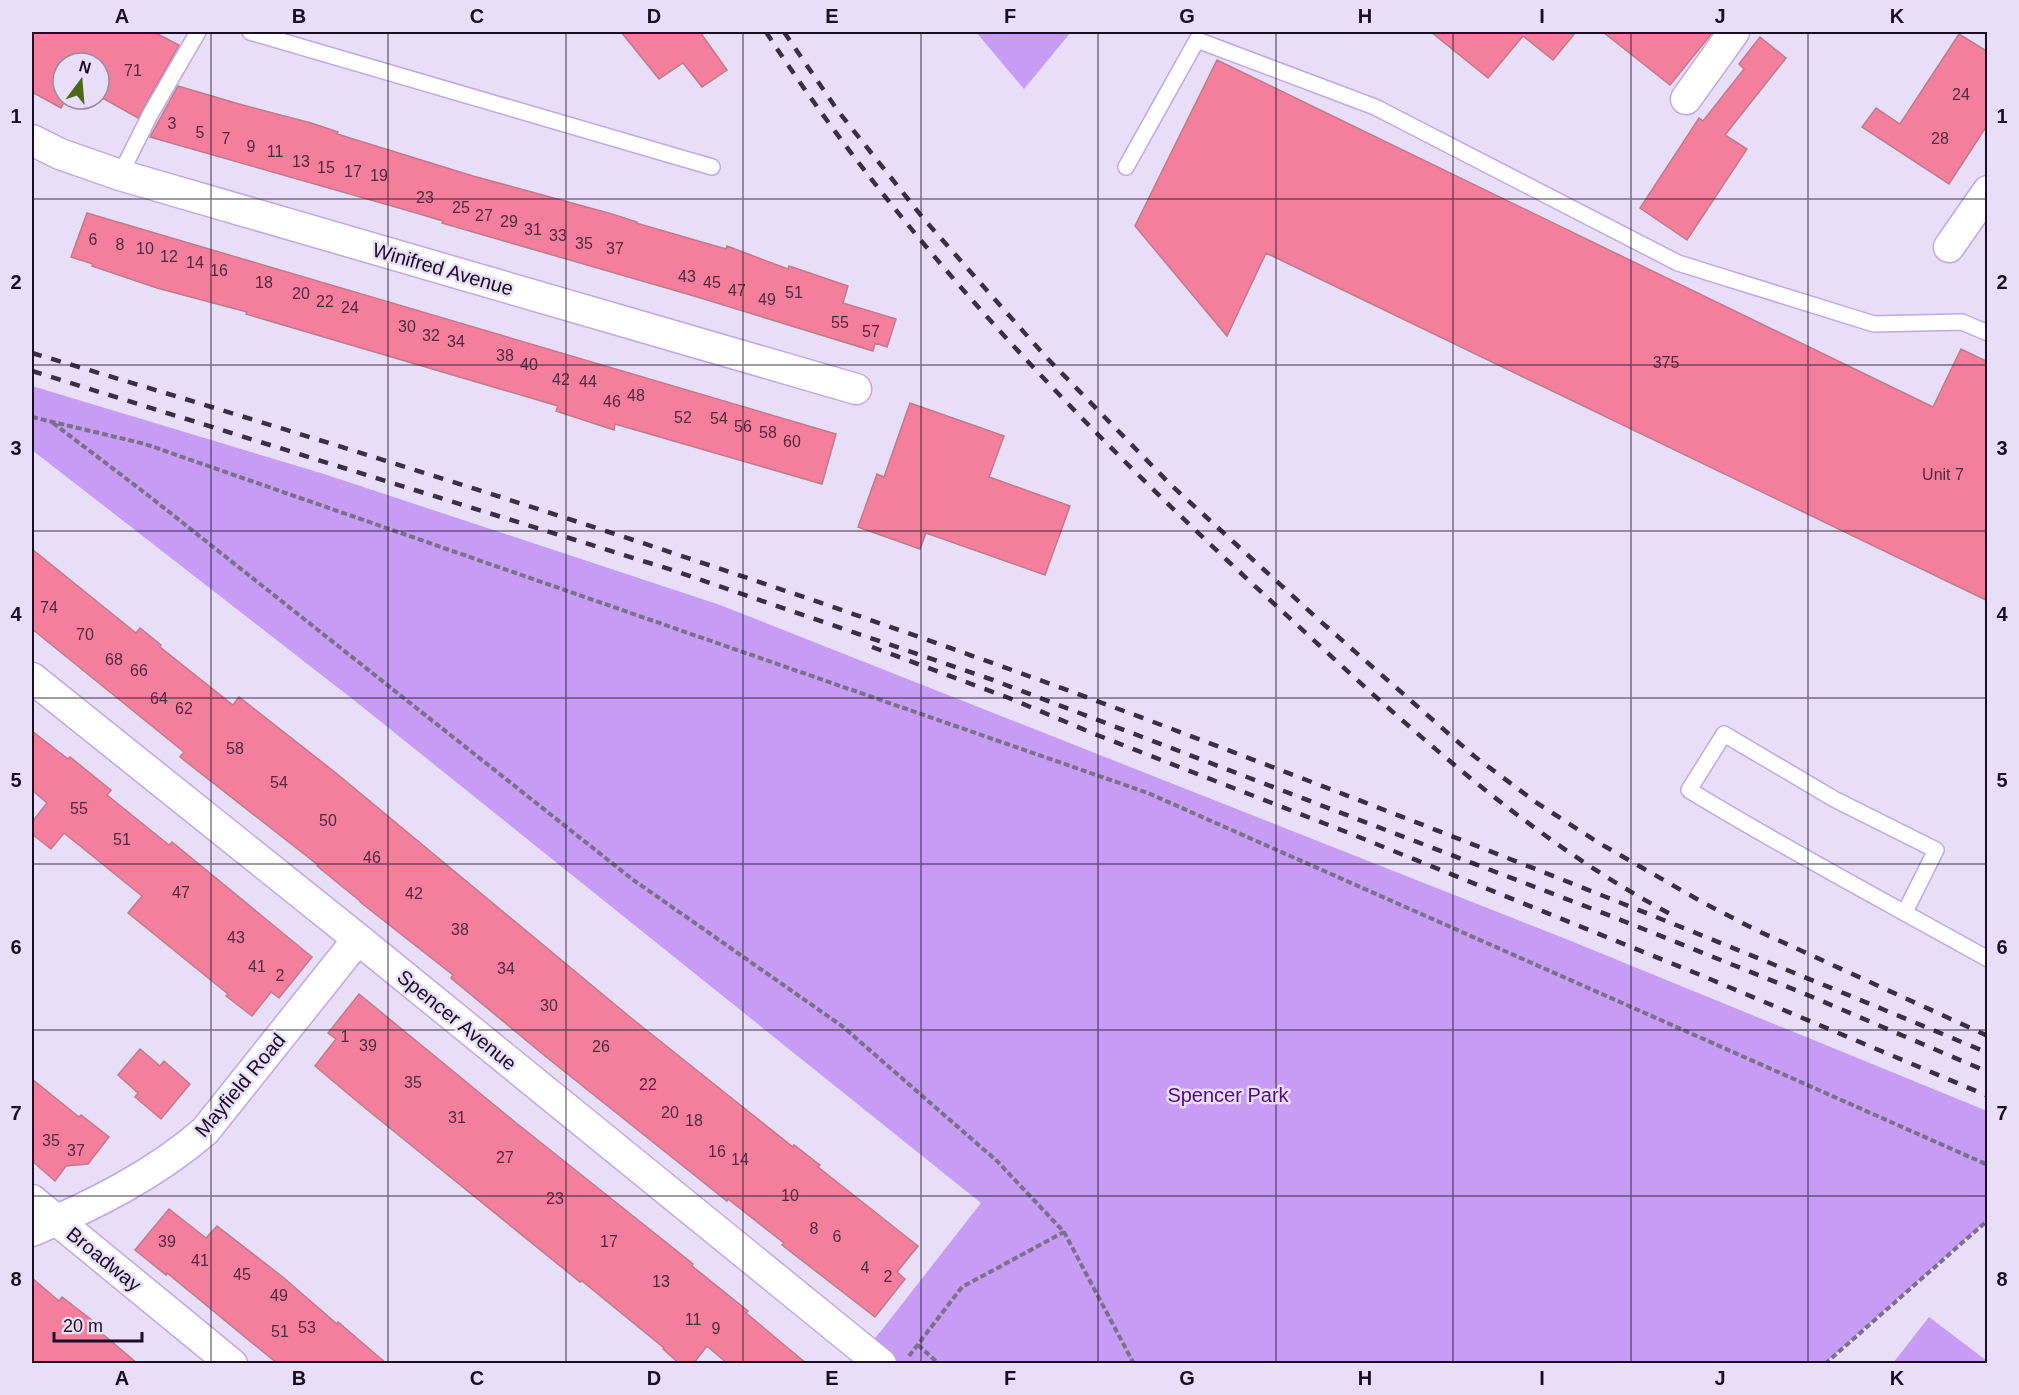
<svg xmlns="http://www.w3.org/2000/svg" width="2019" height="1395" font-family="Helvetica,sans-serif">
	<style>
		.green { fill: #c69cf5 }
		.building { fill: #f37f9c; stroke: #bf7b8a; stroke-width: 1.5 }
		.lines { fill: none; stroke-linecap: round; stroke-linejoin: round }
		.lane-casing { stroke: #c1a7e1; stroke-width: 18 }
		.street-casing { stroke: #c1a7e1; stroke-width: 33 }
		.path { stroke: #7b7087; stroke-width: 4; stroke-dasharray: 6 3; stroke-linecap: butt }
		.lane { stroke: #fff; stroke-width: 15 }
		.street { stroke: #fff; stroke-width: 30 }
		.rail { stroke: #3a2f45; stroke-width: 4.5; stroke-dasharray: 10 10; stroke-linecap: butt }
		.grid { fill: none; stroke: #190e23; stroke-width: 1.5; stroke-opacity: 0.55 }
		.labels { text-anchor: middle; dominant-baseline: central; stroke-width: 5; stroke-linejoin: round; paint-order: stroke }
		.number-label { font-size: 16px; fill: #502a41 }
		.street-label { font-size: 20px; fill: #190e23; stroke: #e9def7 }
		.park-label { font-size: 20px; fill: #530b82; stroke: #e9def7 }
		.neatline { fill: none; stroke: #190e23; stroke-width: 2 }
		.grid-label { font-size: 20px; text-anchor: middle; font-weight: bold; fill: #190e23 }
	</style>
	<rect width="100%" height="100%" fill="#e9def7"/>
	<path class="green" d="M976,32h95l-47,57z
		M32,386l292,88 396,131 846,334 421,172v109l-162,143h-944l-17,-13 17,-19 100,-128 -626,-502 -323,-251z
		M1929,1317l58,44v2h-94z"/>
	<path class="building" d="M32,32h122l25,13 -41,73 -39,-22v-33h-36v36h3l-5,9 -29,-16z
		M621,32h79l27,38 -25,17 -19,-24 -24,16z
		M1431,32h145l-23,28 -30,-24 -35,42z
		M1603,32h110l-43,53z
		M1959,34l29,18v72l-39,60 -87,-57 14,-19 24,16z
		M1760,37l26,21 -61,77 22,14 -60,91 -47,-32 59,-90 4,3 41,-52 -5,-5z
		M1217,60l716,347 28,-58 27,13v239l-722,-348 -39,83 -92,-110z
		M178,86l61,18 72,19 27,9 -1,2 136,42 139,38 25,8 -1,1 90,26 1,-3 61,23 1,-3 59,20 -5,17 53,16 -9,28 -12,-4 -2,8 -179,-55 -252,-73 1,-2 -37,-11 -256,-73z
		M87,213l749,221 -14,50 -207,-60 -1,6 -58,-19 2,-5 -312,-92 1,-2 -90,-24 -65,-22 1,-2 -22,-7z
		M910,403l94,33 -15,41 81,29 -25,69 -119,-42 -6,16 -62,-22 19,-53 7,3z
		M32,549l104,84 4,-5 21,17 -1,2 73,58 6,-8 97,76 294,244 163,130 1,-2 26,20 -2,2 100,79 -21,26 8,7 -30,38 -93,-72 2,-2 -56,-44 -1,2 -182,-145 -94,-78 2,-3 -93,-73v-1l-43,-35 1,-1 -138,-108 4,-5 -152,-123z
		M32,731l36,28 2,-2 41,33 -4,5 62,50 3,-3 140,115 -33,41 -8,-6 -19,24 -26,-20 2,-2 -100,-81 14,-17 -78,-63 -13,16 -19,-15v-12l15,-19 -15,-13z
		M359,994l156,128 157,125 21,17 -1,2 56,45 -2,2 61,51h-79l-21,-18 -14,18h-13l-17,-15 1,-1 -82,-67 -2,1 -221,-179 -44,-37 21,-27 -8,-6z
		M140,1049l20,17 4,-5 26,23 -29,35 -26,-22 3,-4 -20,-18z
		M32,1079l47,38 2,-2 28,22 -21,27 -22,2 -11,15 -23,-20z
		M169,1209l37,29 11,-12 67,52 53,46 1,-2 49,42h-109l-111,-91 -1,2 -31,-25z
		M32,1278l27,23 3,-4 31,24 -2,3 47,40h-106z"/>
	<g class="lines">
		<g class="lane-casing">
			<path id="lane" d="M250,32l462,135
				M1126,167l71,-127 178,67 303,156 196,61 88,-2 26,11
				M120,175l31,-62 47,-81
				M1905,912l31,-62 -102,-51 -110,-65 -35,56c98,60 199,113 299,169"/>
		</g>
		<g class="street-casing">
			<path id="street" d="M1686,99l48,-67
				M32,140l28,14 60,21 736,214
				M1949,247l39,-56
				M32,678l326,261 523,425
				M32,1200l200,164
				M32,1231c62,-26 122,-56 173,-100l153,-192"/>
		</g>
		<path class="path" d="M32,417l113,27 1003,349 840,372
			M53,423l96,73 483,383 210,147 155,135 67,71 70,132
			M918,1345l21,19
			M909,1356l53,-69 102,-55
			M1825,1364l163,-144"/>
		<use href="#lane" class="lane"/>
		<use href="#street" class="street"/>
		<path class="rail" d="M766,32c143,220 335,414 529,591 117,108 237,218 379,293
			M784,32l54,79 85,107 122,138 125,128 149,136 155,136 63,47 62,40 103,59 54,28 232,106
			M32,353c383,114 766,235 1140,376 274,103 546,211 816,324
			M32,371l640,199 321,110 618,236 192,77 185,79
			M872,647l137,51 88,37 252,98 349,141 290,122"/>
	</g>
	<path class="grid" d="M211,32v1332M388,32v1332M566,32v1332M743,32v1332M921,32v1332M1098,32v1332M1276,32v1332M1453,32v1332M1631,32v1332M1808,32v1332M32,199h1956M32,365h1956M32,531h1956M32,698h1956M32,864h1956M32,1030h1956M32,1196h1956"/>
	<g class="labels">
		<g class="number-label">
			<text x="133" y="70">71</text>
			<text x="1961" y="94">24</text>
			<text x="172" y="123">3</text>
			<text x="200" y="132">5</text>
			<text x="226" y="138">7</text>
			<text x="1940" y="138">28</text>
			<text x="251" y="146">9</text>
			<text x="275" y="151">11</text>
			<text x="301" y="161">13</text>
			<text x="326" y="167">15</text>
			<text x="353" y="171">17</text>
			<text x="379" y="175">19</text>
			<text x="425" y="197">23</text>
			<text x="461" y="207">25</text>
			<text x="484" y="215">27</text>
			<text x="509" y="221">29</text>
			<text x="533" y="229">31</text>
			<text x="558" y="235">33</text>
			<text x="93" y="239">6</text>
			<text x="584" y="243">35</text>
			<text x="120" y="244">8</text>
			<text x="145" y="248">10</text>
			<text x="615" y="248">37</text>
			<text x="169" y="256">12</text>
			<text x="195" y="262">14</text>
			<text x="219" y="270">16</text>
			<text x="687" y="276">43</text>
			<text x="264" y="282">18</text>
			<text x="712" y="282">45</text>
			<text x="737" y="290">47</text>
			<text x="794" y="292">51</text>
			<text x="301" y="293">20</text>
			<text x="767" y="299">49</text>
			<text x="325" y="301">22</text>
			<text x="350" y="307">24</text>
			<text x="840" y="322">55</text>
			<text x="407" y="326">30</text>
			<text x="871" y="331">57</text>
			<text x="431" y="335">32</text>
			<text x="456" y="341">34</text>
			<text x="505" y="355">38</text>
			<text x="1666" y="362">375</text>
			<text x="529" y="364">40</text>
			<text x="561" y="379">42</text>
			<text x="588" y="381">44</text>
			<text x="636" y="395">48</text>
			<text x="612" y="401">46</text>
			<text x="683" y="417">52</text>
			<text x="719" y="418">54</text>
			<text x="743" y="426">56</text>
			<text x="768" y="432">58</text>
			<text x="792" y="441">60</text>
			<text x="1943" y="474">Unit 7</text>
			<text x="49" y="607">74</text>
			<text x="85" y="634">70</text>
			<text x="114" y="659">68</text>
			<text x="139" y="670">66</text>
			<text x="159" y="698">64</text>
			<text x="184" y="708">62</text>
			<text x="235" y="748">58</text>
			<text x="279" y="782">54</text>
			<text x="79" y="808">55</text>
			<text x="328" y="820">50</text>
			<text x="122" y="839">51</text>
			<text x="372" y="857">46</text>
			<text x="181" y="892">47</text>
			<text x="414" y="893">42</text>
			<text x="460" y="929">38</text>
			<text x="236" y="937">43</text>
			<text x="257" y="966">41</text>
			<text x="506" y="968">34</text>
			<text x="280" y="975">2</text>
			<text x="549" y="1005">30</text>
			<text x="345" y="1036">1</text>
			<text x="368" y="1045">39</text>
			<text x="601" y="1046">26</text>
			<text x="413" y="1082">35</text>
			<text x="648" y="1084">22</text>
			<text x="670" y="1112">20</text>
			<text x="457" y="1117">31</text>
			<text x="694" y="1120">18</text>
			<text x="51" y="1140">35</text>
			<text x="76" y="1150">37</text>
			<text x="717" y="1151">16</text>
			<text x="505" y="1157">27</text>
			<text x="740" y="1159">14</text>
			<text x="790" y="1195">10</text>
			<text x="555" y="1198">23</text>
			<text x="814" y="1228">8</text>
			<text x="837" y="1236">6</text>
			<text x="167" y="1241">39</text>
			<text x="609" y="1241">17</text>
			<text x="200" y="1260">41</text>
			<text x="865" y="1267">4</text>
			<text x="242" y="1274">45</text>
			<text x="888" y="1276">2</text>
			<text x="661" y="1281">13</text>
			<text x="279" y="1295">49</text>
			<text x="693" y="1319">11</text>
			<text x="307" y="1327">53</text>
			<text x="716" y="1328">9</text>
			<text x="280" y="1331">51</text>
		</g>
		<g class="street-label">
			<text transform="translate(443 269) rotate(16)">Winifred Avenue</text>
			<text transform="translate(457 1020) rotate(39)">Spencer Avenue</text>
			<text transform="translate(240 1085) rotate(-50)">Mayfield Road</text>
			<text transform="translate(104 1259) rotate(39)">Broadway</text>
		</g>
		<g class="park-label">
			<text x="1228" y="1095">Spencer Park</text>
		</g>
	</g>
	<rect width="2019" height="1395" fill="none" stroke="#e9def7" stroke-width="66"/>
	<g transform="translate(81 81) rotate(16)"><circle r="28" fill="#e9def7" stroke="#968ba2" stroke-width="1.5"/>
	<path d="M0-4.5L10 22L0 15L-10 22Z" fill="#4e6717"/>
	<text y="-9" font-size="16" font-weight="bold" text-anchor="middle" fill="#190e23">N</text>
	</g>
	<path d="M54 1332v9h88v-9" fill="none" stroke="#190e23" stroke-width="3"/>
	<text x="63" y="1332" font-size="18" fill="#190e23" stroke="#e9def7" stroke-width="4.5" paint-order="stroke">20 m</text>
	<rect x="33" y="33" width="1953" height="1329" class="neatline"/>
	<g class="grid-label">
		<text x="122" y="23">A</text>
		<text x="299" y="23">B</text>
		<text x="477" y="23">C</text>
		<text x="654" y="23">D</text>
		<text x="832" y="23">E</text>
		<text x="1010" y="23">F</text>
		<text x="1187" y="23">G</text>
		<text x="1365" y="23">H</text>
		<text x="1542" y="23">I</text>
		<text x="1720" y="23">J</text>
		<text x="1897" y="23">K</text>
		<text x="16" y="123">1</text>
		<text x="2002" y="123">1</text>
		<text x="16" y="289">2</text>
		<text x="2002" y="289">2</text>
		<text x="16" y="455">3</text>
		<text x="2002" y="455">3</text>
		<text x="16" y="621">4</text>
		<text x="2002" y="621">4</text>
		<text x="16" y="787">5</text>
		<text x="2002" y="787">5</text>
		<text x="16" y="954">6</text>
		<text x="2002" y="954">6</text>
		<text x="16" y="1120">7</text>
		<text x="2002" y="1120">7</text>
		<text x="16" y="1286">8</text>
		<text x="2002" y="1286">8</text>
		<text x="122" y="1385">A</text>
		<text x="299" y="1385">B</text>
		<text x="477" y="1385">C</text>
		<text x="654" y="1385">D</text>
		<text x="832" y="1385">E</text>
		<text x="1010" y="1385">F</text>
		<text x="1187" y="1385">G</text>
		<text x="1365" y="1385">H</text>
		<text x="1542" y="1385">I</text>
		<text x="1720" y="1385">J</text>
		<text x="1897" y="1385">K</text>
	</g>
</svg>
